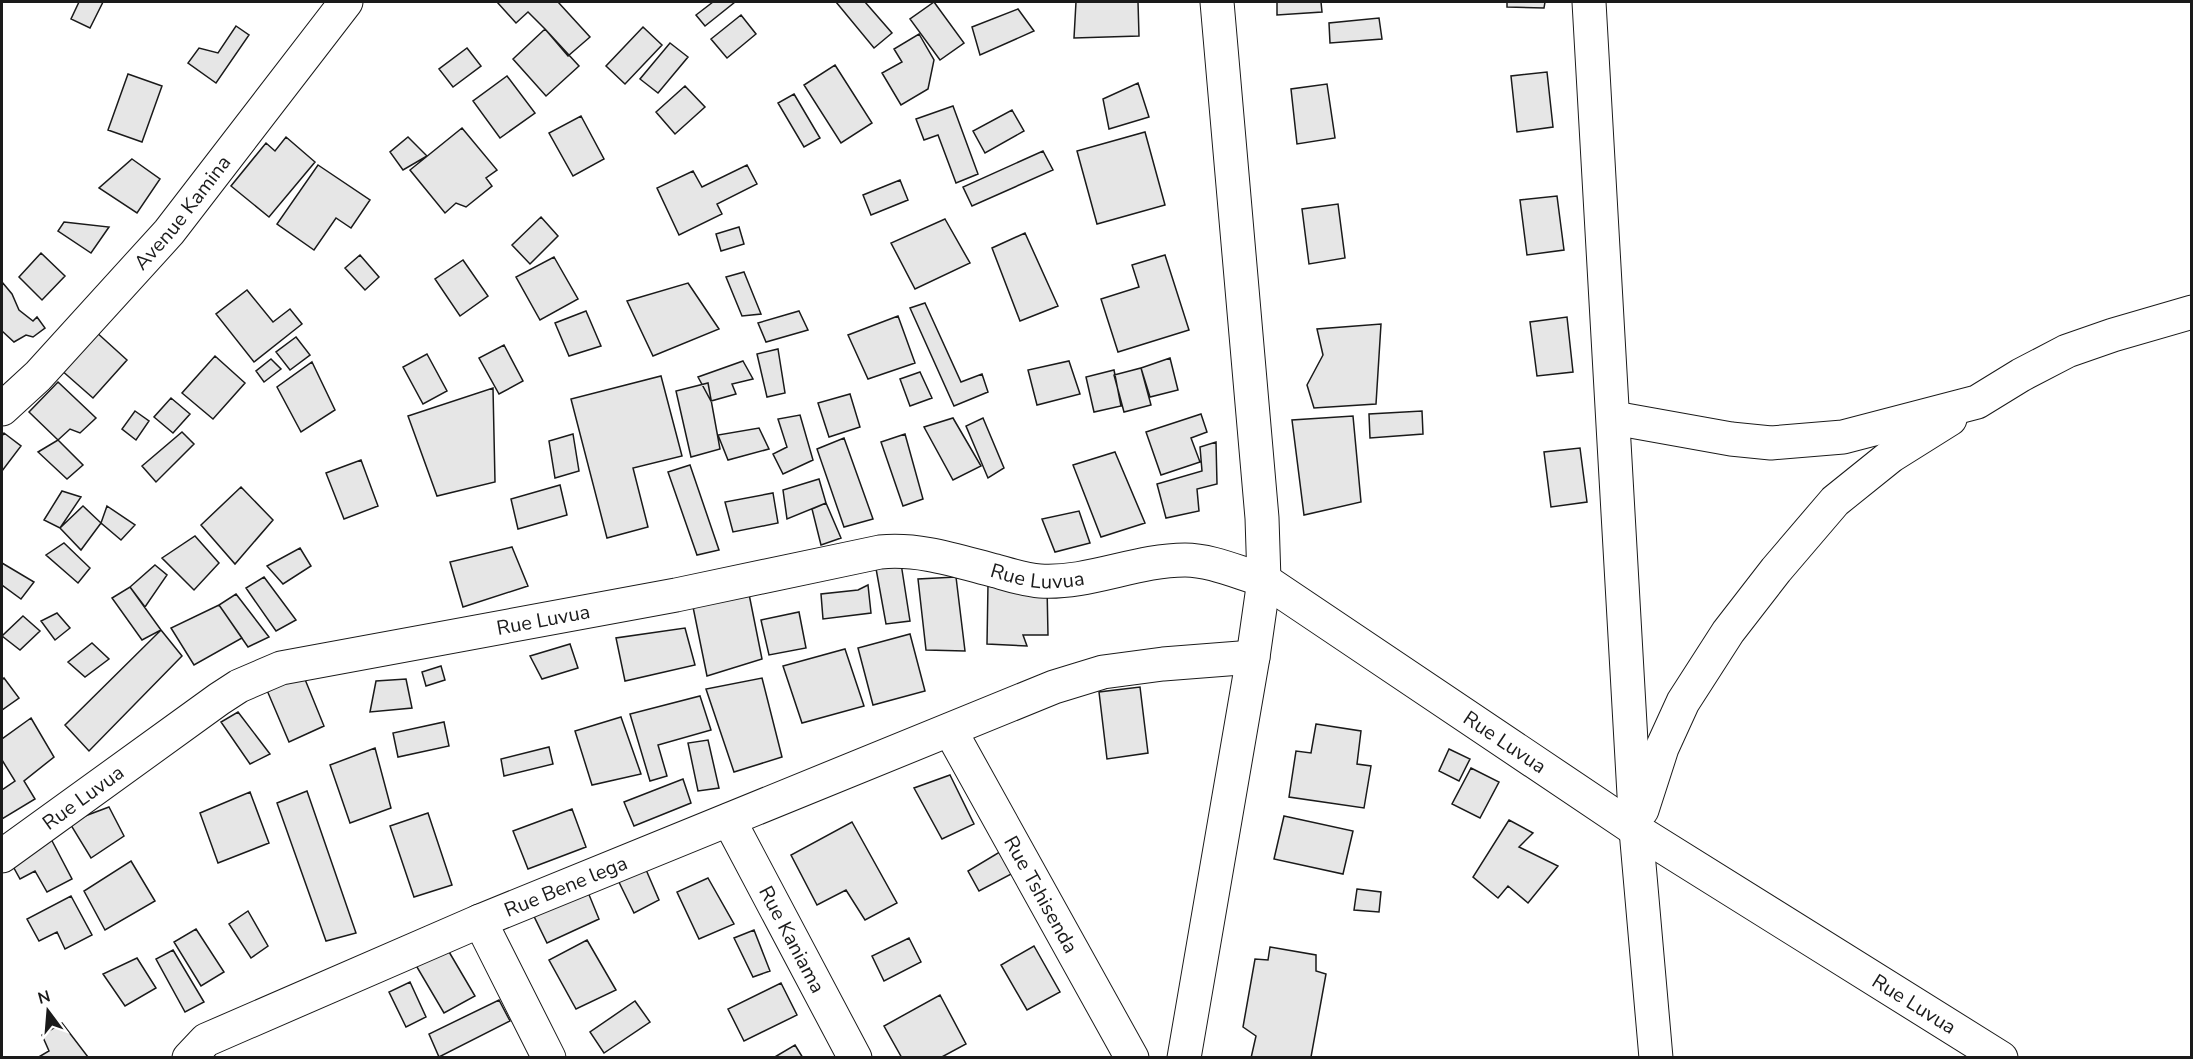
<svg xmlns="http://www.w3.org/2000/svg" width="2193" height="1059" font-family="'Nunito Sans',sans-serif">
	<style>
		.building { fill: #e6e6e6; stroke: #1a1a1a; stroke-width: 1.5 }
		.lines { fill: none; stroke-linecap: round; stroke-linejoin: round }
		.minor-casing { stroke: #1a1a1a; stroke-width: 35 }
		.minor { stroke: #fff; stroke-width: 33 }
		.labels { text-anchor: middle; dominant-baseline: central; stroke-width: 4.5; stroke-linejoin: round; paint-order: stroke }
		.street-label { font-size: 20px; fill: #1a1a1a; stroke: #fff }
	</style>
	<rect width="100%" height="100%" fill="#fff"/>
	<path class="building" d="M79,2h24l-13,26 -19,-9z
		M497,2h61l32,35 -22,19 -23,-27 -17,-17 -12,11z
		M713,2h22l-30,24 -9,-11z
		M836,2h29l27,31 -18,15z
		M934,2l30,41 -24,17 -30,-41z
		M1076,2h62l1,34 -65,2z
		M1277,2h44l1,10 -45,3z
		M1507,2h38l-1,6 -37,-1z
		M1018,9l16,22 -54,24 -8,-28z
		M741,15l15,19 -29,24 -16,-19z
		M1379,18l3,21 -52,4 -1,-20z
		M236,26l13,9 -33,48 -28,-20 11,-15 19,5z
		M643,27l19,18 -37,39 -19,-18z
		M545,29l34,37 -33,30 -33,-37z
		M919,34l15,26 -6,29 -27,16 -19,-32 20,-11 -8,-13z
		M670,43l18,14 -30,36 -18,-14z
		M467,48l14,18 -28,21 -14,-18z
		M835,65l37,58 -31,20 -37,-58z
		M1547,72l6,55 -36,5 -6,-56z
		M128,74l34,12 -20,56 -34,-12z
		M507,76l28,37 -35,25 -27,-37z
		M1138,83l11,34 -40,12 -6,-30z
		M1327,84l8,54 -38,6 -6,-55z
		M685,86l20,21 -30,27 -19,-22z
		M794,94l26,44 -16,9 -26,-44z
		M953,106l25,68 -22,9 -18,-48 -14,5 -8,-21z
		M1012,110l12,21 -39,22 -12,-22z
		M581,116l23,43 -31,17 -24,-43z
		M462,128l35,42 -11,8 6,8 -26,21 -10,-4 -11,10 -35,-43z
		M1145,132l20,73 -68,19 -20,-73z
		M286,137l29,25 -46,55 -38,-31 35,-43 9,8z
		M408,137l19,19 -24,14 -13,-18z
		M1043,151l10,19 -81,36 -9,-19z
		M132,159l28,20 -23,34 -38,-25z
		M318,165l52,35 -19,28 -15,-10 -22,32 -37,-26z
		M747,165l10,19 -40,20 5,10 -43,21 -22,-47 36,-17 9,16z
		M900,180l8,20 -37,15 -8,-20z
		M1557,196l7,54 -37,5 -7,-55z
		M1338,204l7,54 -36,6 -7,-55z
		M541,217l17,19 -28,28 -18,-19z
		M945,219l25,44 -55,26 -24,-46z
		M64,222l45,5 -18,26 -33,-22z
		M739,227l5,17 -23,7 -5,-17z
		M1025,233l33,73 -38,15 -28,-73z
		M41,253l24,23 -23,24 -23,-23z
		M360,255l19,22 -14,13 -20,-22z
		M1165,255l24,75 -71,22 -17,-53 38,-12 -7,-22z
		M554,257l24,42 -38,21 -24,-43z
		M463,260l25,36 -28,20 -25,-37z
		M744,272l17,42 -19,2 -16,-39z
		M2,282l10,12 7,16 14,11 4,-4 8,11 -12,9 -7,-2 -12,7 -12,-11z
		M688,283l31,46 -66,27 -26,-55z
		M247,290l26,32 17,-13 12,15 -48,38 -38,-48z
		M925,303l36,79 21,-8 6,18 -34,14 -44,-98z
		M586,311l15,35 -32,10 -14,-33z
		M799,311l9,19 -42,12 -8,-19z
		M898,316l17,47 -47,16 -20,-44z
		M1567,317l6,55 -36,4 -7,-54z
		M1381,324l-5,80 -62,4 -7,-23 16,-30 -6,-26z
		M95,331l32,29 -34,38 -33,-29z
		M296,337l14,18 -20,15 -14,-18z
		M504,345l19,36 -24,13 -20,-36z
		M778,349l7,44 -18,4 -10,-43z
		M427,354l20,37 -24,13 -20,-37z
		M215,356l30,27 -32,36 -31,-26z
		M1170,358l8,32 -28,7 -9,-29z
		M271,359l10,10 -17,13 -8,-11z
		M743,361l10,18 -21,5 4,10 -25,7 -13,-24z
		M1069,361l11,33 -43,11 -9,-35z
		M312,362l23,48 -34,22 -24,-45z
		M1141,368l10,37 -27,7 -10,-37z
		M1114,370l7,36 -27,6 -8,-35z
		M920,372l12,26 -22,8 -10,-27z
		M661,376l21,80 -49,12 15,59 -41,11 -36,-139z
		M58,382l38,36 -16,15 -10,-4 -12,11 -29,-28z
		M708,383l12,66 -29,8 -15,-66z
		M493,388l2,94 -58,14 -29,-80z
		M850,394l10,33 -31,10 -11,-34z
		M171,398l19,16 -17,19 -19,-16z
		M135,411l14,10 -13,19 -14,-11z
		M1422,411l1,23 -53,4 -1,-24z
		M1201,414l6,18 -16,6 9,24 -39,13 -15,-43z
		M800,415l13,45 -30,14 -10,-20 14,-7 -9,-28z
		M1353,416l8,86 -57,13 -12,-95z
		M953,418l28,48 -28,14 -29,-53z
		M983,418l21,50 -16,10 -22,-52z
		M759,428l10,21 -41,11 -10,-25z
		M182,432l12,12 -38,38 -14,-16z
		M4,433l17,13 -19,25v-35z
		M573,434l6,37 -24,7 -6,-37z
		M905,434l18,65 -20,7 -22,-64z
		M844,438l29,81 -29,8 -27,-78z
		M58,440l25,25 -16,14 -29,-27z
		M1216,442l1,42 -20,5 2,22 -33,7 -9,-34 45,-13 -2,-24z
		M1580,448l7,54 -36,5 -7,-55z
		M1115,452l30,71 -44,14 -28,-72z
		M361,460l17,46 -34,13 -18,-46z
		M690,465l29,85 -22,5 -29,-83z
		M819,479l7,24 -39,16 -4,-29z
		M560,485l7,30 -49,14 -7,-30z
		M241,487l32,33 -38,44 -34,-39z
		M62,491l19,6 -21,31 -16,-8z
		M773,493l5,30 -45,9 -8,-30z
		M826,503l15,35 -20,7 -9,-36z
		M83,506l18,17 -20,27 -21,-22z
		M107,506l28,19 -14,15 -20,-17z
		M1079,511l11,32 -35,9 -13,-33z
		M195,536l24,27 -25,27 -32,-32z
		M64,543l26,25 -12,15 -32,-28z
		M512,547l16,39 -65,21 -13,-45z
		M300,548l11,18 -28,18 -16,-18z
		M900,557l10,64 -24,3 -11,-61z
		M2,563l32,19 -13,17 -19,-14z
		M155,565l12,10 -22,32 -15,-20z
		M264,577l32,43 -20,11 -30,-43z
		M956,577l9,74 -39,-1 -8,-71z
		M988,584l59,2 1,49h-25l4,11 -40,-2z
		M868,585l3,28 -48,6 -2,-25 37,-4z
		M130,587l31,43 -19,10 -30,-42z
		M748,589l14,70 -55,17 -15,-74z
		M236,594l33,43 -21,10 -29,-42z
		M219,605l23,33 -48,27 -23,-37z
		M799,612l7,36 -37,7 -8,-35z
		M57,613l13,15 -15,12 -14,-19z
		M23,616l17,15 -20,19 -18,-14z
		M685,628l10,37 -70,16 -9,-43z
		M161,630l21,26 -93,95 -24,-26z
		M910,634l15,57 -52,14 -15,-57z
		M92,643l17,16 -24,18 -17,-15z
		M570,644l8,24 -36,11 -12,-23z
		M845,649l19,57 -62,17 -19,-57z
		M441,666l4,14 -19,6 -4,-14z
		M302,672l22,54 -35,16 -23,-54z
		M4,678l15,20 -17,12v-30z
		M762,678l20,79 -48,15 -28,-83z
		M406,679l6,29 -42,4 6,-31z
		M1140,687l8,66 -41,6 -8,-67z
		M700,696l11,34 -53,15 9,31 -17,5 -20,-67z
		M238,712l32,42 -20,10 -29,-42z
		M621,717l20,57 -49,11 -17,-54z
		M31,718l23,39 -30,24 11,18 -33,20v-29l13,-9 -13,-21v-21z
		M444,722l5,24 -51,11 -5,-24z
		M1316,724l45,7 -4,33 14,2 -7,42 -75,-11 7,-46 15,2z
		M708,740l11,48 -21,3 -10,-48z
		M549,747l4,17 -49,12 -3,-17z
		M375,748l16,60 -41,15 -20,-58z
		M1449,749l21,10 -11,22 -20,-10z
		M1471,768l28,14 -19,36 -28,-14z
		M950,775l24,49 -32,15 -28,-51z
		M683,779l8,24 -57,23 -10,-24z
		M307,791l49,142 -30,8 -49,-138z
		M250,792l19,51 -51,20 -18,-50z
		M109,807l15,29 -33,22 -22,-36z
		M572,809l14,38 -58,22 -15,-38z
		M428,813l24,72 -38,12 -24,-71z
		M1284,816l69,15 -10,43 -69,-15z
		M1509,820l24,13 -14,14 39,19 -30,37 -20,-17 -10,12 -25,-21z
		M852,822l45,81 -32,17 -19,-30 -29,15 -26,-50z
		M50,837l22,42 -25,13 -12,-21 -15,8 -11,-20z
		M1003,850l14,21 -38,20 -11,-20z
		M131,861l24,40 -50,29 -21,-39z
		M644,865l15,35 -25,13 -19,-39z
		M708,878l26,46 -35,15 -22,-47z
		M583,880l16,39 -52,24 -19,-39z
		M1357,889l24,3 -2,20 -25,-2z
		M71,896l21,39 -27,14 -8,-17 -18,9 -12,-22z
		M248,911l20,35 -17,12 -22,-34z
		M196,929l28,43 -23,14 -27,-44z
		M754,930l16,41 -17,6 -19,-39z
		M909,938l12,24 -37,19 -12,-25z
		M587,940l29,50 -40,19 -27,-49z
		M445,945l30,51 -31,17 -30,-51z
		M1034,946l26,46 -33,18 -26,-45z
		M1270,947l46,8v16l10,3 -15,83 -60,1 5,-22 -13,-9 12,-68 13,1z
		M173,950l31,52 -19,10 -29,-53z
		M137,958l19,30 -31,18 -22,-32z
		M410,982l16,35 -20,10 -17,-35z
		M781,983l16,32 -53,26 -16,-32z
		M940,995l26,49 -26,14h-38l-18,-32z
		M499,1000l11,21 -71,36 -10,-23z
		M635,1001l15,21 -46,31 -14,-21z
		M62,1023l26,34 -51,1 12,-7 -7,-16z
		M795,1045l8,13h-30z"/>
	<g class="lines">
		<g class="minor-casing">
			<g id="minor">
				<path d="M1589,2l47,828 20,228"/>
				<path id="s1" d="M2,409l36,-33 131,-144 177,-230"/>
				<path d="M1614,418l117,21 40,4 72,-6 134,-35 44,-27 46,-24 46,-16 79,-23"/>
				<path id="s2" d="M950,730l182,328"/>
				<path d="M1642,810l20,-62 21,-46 45,-70 48,-62 59,-69 56,-45 59,-37"/>
				<path id="s3" d="M729,820l126,238"/>
				<path id="s4" d="M2,856l217,-157 20,-13 42,-18 395,-73 204,-43c40,-4 77,9 116,19 14,4 29,9 44,10 49,3 96,-21 145,-21 26,0 54,13 79,20l372,250 365,228"/>
				<path d="M480,921l69,137"/>
				<path id="s5" d="M189,1058l17,-18 274,-119 574,-234 49,-15 60,-8 90,-7"/>
				<path d="M1184,1058l69,-401 11,-77 -2,-62 -45,-516"/>
			</g>
		</g>
		<use href="#minor" class="minor"/>
	</g>
	<g class="labels">
		<g class="street-label">
			<text stroke="none"><textPath href="#s1" startOffset="267">Avenue Kamina</textPath></text>
			<text stroke="none"><textPath href="#s4" startOffset="1108">Rue Luvua</textPath></text>
			<text stroke="none"><textPath href="#s4" startOffset="604">Rue Luvua</textPath></text>
			<text stroke="none"><textPath href="#s4" startOffset="1630">Rue Luvua</textPath></text>
			<text stroke="none"><textPath href="#s4" startOffset="100">Rue Luvua</textPath></text>
			<text stroke="none"><textPath href="#s5" startOffset="416">Rue Bene lega</textPath></text>
			<text stroke="none"><textPath href="#s2" startOffset="188">Rue Tshisenda</textPath></text>
			<text stroke="none"><textPath href="#s3" startOffset="135">Rue Kaniama</textPath></text>
			<text stroke="none"><textPath href="#s4" startOffset="2116">Rue Luvua</textPath></text>
		</g>
	</g>
	<rect width="2193" height="1059" fill="none" stroke="#1a1a1a" stroke-width="6"/>
	<g transform="translate(48 1011) rotate(344)" stroke="#ffffff" stroke-width="4.5" paint-order="stroke">
	<path d="M0-4.5L10 22L0 15L-10 22Z" fill="#1a1a1a"/>
	<text y="-9" font-size="16" font-weight="bold" text-anchor="middle" fill="#1a1a1a">N</text>
	</g>
</svg>
